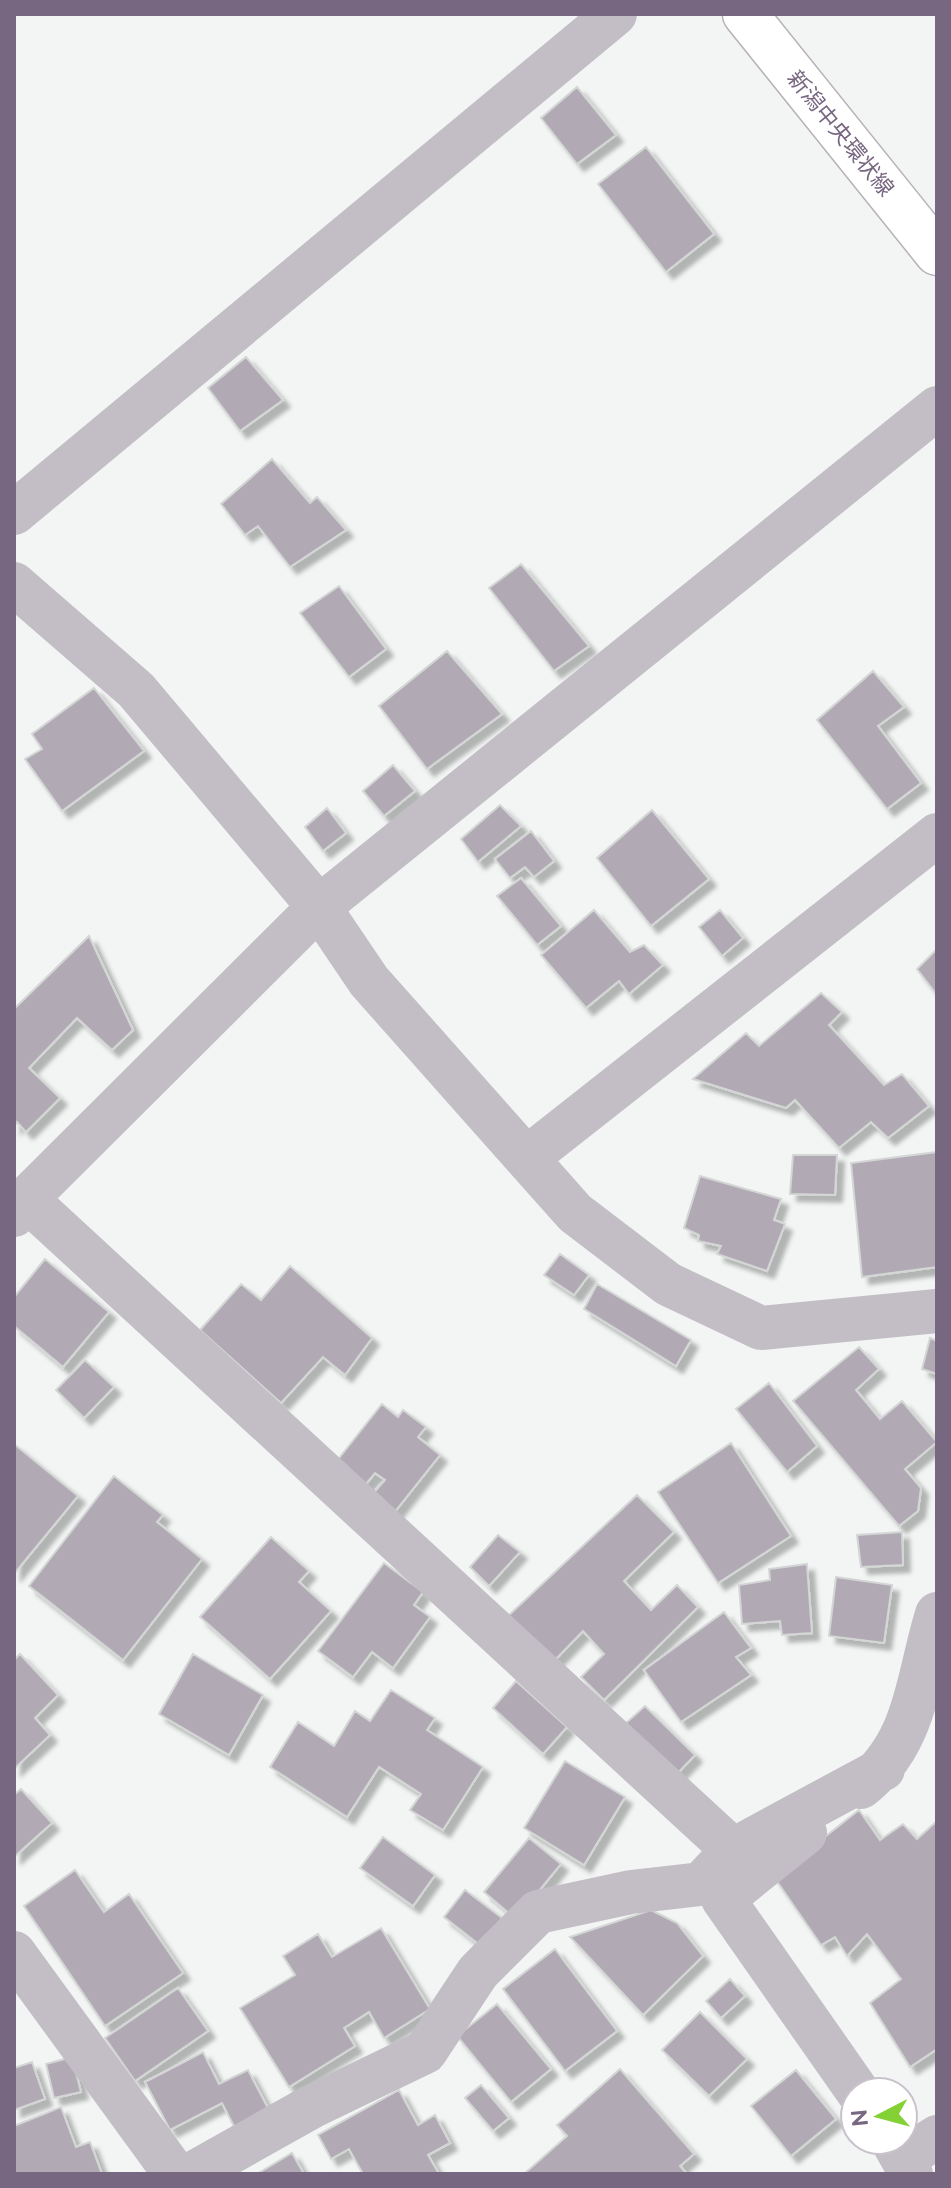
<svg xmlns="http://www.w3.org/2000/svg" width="951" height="2188" font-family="Raleway,'Noto Sans JP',sans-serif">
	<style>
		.building { fill: #b1aab5; stroke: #d4d6d5; stroke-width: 2; filter: url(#shadow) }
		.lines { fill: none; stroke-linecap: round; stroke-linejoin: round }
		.major-casing { stroke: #b7b2b9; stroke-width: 47 }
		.minor { stroke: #c3bec5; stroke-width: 44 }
		.major { stroke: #fff; stroke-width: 44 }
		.labels { text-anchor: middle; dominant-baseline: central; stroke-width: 8; stroke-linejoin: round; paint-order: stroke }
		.street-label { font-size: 22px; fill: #786780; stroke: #fff }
	</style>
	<defs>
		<filter id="shadow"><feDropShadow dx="7" dy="7" stdDeviation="2" flood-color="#0004"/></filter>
	</defs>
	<rect width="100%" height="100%" fill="#f2f5f3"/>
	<path class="building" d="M577,87l39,48 -39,29 -36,-46z
		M646,147l68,87 -48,38 -68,-88z
		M246,357l37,43 -43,31 -32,-43z
		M272,459l38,44 7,-6 29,33 -56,37 -32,-41 -13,9 -24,-31z
		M521,564l68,82 -35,25 -65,-83z
		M339,586l47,63 -37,28 -49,-64z
		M447,651l55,63 -75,55 -48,-63z
		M873,671l31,36 -26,19 43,57 -34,26 -70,-89z
		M94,688l50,63 -82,60 -37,-52 17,-10 -10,-15z
		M393,765l22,26 -31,25 -21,-25z
		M500,805l21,21 -43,36 -17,-23z
		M327,808l19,25 -23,18 -18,-24z
		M652,810l57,69 -58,47 -54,-68z
		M531,831l23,30 -20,16 -9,-10 -15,11 -15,-19z
		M521,878l40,48 -24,19 -40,-49z
		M594,910l36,42 14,-7 19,20 -34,29 -10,-13 -33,27 -45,-53z
		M720,910l23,28 -21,18 -23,-29z
		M89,936l44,94 -21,20 -35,-32 -48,50 31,30 -34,34 -9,-10 -3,5v-118z
		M937,949v46l-20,-26z
		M821,993l21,19 -13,13 55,60 18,-11 27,32 -41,32 -17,-16 -32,26 -44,-48 -9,8 -93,-29 53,-46 13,13z
		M937,1152v115l-75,10 -11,-114z
		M793,1155h44l-2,40 -45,-1z
		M700,1176l81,23 -7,21 11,4 -18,47 -50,-17 4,-8 -23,-5 1,-6 -15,-7z
		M560,1254l29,21 -15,20 -30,-20z
		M45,1259l64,53 -46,55 -49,-41v-29z
		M290,1266l82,72 -27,37 -22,-18 -42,46 -81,-73 41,-46 20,16z
		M597,1284l94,56 -15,26 -92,-57z
		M930,1338l7,3v33l-15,-5z
		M859,1347l20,22 -23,21 24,29 22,-18 35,41 -32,27 16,19 -3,23 -19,15 -106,-125z
		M85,1360l29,27 -30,31 -28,-28z
		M769,1383l48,63 -30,26 -51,-63z
		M382,1404l16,13 5,-7 23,17 -8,10 22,18 -47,59 -22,-18 14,-16 -10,-7 -14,17 -29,-23z
		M731,1443l60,93 -73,47 -60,-91z
		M14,1444l64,52 -64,78z
		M114,1476l49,39 -6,7 45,37 -79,101 -94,-74z
		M637,1495l37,37 -50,49 27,29 26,-25 21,22 -94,93 -23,-23 23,-23 -21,-23 -30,31 -46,-45z
		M902,1532l1,33 -42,2 -4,-32z
		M498,1535l22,17 -31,34 -19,-19z
		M271,1537l38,34 -10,11 32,29 -61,68 -70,-62z
		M384,1563l39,29 -9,13 16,12 -37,51 -21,-16 -19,25 -35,-26z
		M807,1564l5,69 -30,2 -2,-14 -38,3 -3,-39 31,-5 -1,-11z
		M836,1577l56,8 -8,58 -55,-7z
		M724,1612l27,36 -15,9 15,18 -70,47 -37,-52z
		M20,1654l38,41 -23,23 15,17 -36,34v-109z
		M193,1654l70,41 -34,60 -70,-41z
		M516,1681l51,46 -24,27 -50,-46z
		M391,1690l44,28 -8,12 56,37 -40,63 -33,-20 11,-16 -42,-27 -32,50 -77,-50 28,-45 36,24 21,-35 15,10z
		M645,1706l50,49 -19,20 -50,-52z
		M565,1761l60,36 -41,68 -60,-37z
		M21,1789l31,34 -38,34v-62z
		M859,1810l21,30 23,-16 14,15 20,-18v228l-27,18 -40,-64 31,-24 -34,-45 -20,22 -12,-19 -14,8 -47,-68z
		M383,1837l52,38 -22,31 -53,-38z
		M529,1838l32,26 -45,55 -32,-27z
		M75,1870l29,42 25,-18 54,79 -78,53 -81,-120z
		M465,1890l37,28 -21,28 -37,-29z
		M651,1910l26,13 26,33 -60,59 -73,-78z
		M381,1928l49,81 -46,29 -15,-26 -25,16 11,18 -66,41 -49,-79 55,-33 -12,-19 35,-22 14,23z
		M555,1949l62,82 -52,40 -62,-82z
		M730,1979l15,17 -24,22 -15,-17z
		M178,1988l30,43 -73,50 -30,-43z
		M497,2004l54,65 -40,33 -54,-66z
		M700,2012l47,47 -38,37 -47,-46z
		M203,2052l16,32 29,-14 22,42 -34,18 -14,-27 -52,27 -25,-48z
		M72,2057l9,35 -27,6 -8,-34z
		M32,2062l13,37 -31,11v-42z
		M620,2069l74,85 -14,12 7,8h-163l43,-38 -10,-11z
		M796,2070l40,49 -45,37 -40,-50z
		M481,2085l28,33 -16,13 -28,-33z
		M399,2090l19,35 17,-10 15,28 -22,12 11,19h-76l-14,-25 -18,10 -13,-24z
		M61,2107l15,40 14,-5 12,32h-88v-48z
		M292,2153l12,21h-47z"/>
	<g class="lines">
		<g class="major-casing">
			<path id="major" d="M745,14l192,239"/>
		</g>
		<path class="minor" d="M14,513l601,-499
			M14,584l122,106 183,217 50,74 206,232 93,71 93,44 176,-17
			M528,1157l409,-322
			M26,1199l707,651
			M14,1215l12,-16 293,-292 618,-499
			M861,1787c57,-46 56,-109 76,-173
			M805,1833l-82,66 135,193
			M14,1953l161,221
			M892,2140l19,34
			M904,2158l33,-21
			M192,2174l119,-67 114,-55 53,-80 60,-60 93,-20 70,-8 32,-34 150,-81"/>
		<use href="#major" class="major"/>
	</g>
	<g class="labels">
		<g class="street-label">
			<text transform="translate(841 133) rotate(51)">新潟中央環状線</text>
		</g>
	</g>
	<rect width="951" height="2188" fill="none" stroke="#786780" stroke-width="32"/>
	<g transform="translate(879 2116) rotate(264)"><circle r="38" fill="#ffffff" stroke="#c9c2cc" stroke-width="2"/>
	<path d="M0-6L14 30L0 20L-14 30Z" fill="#84d135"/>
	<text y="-12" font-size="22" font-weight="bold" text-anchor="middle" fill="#786780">N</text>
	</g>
</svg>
